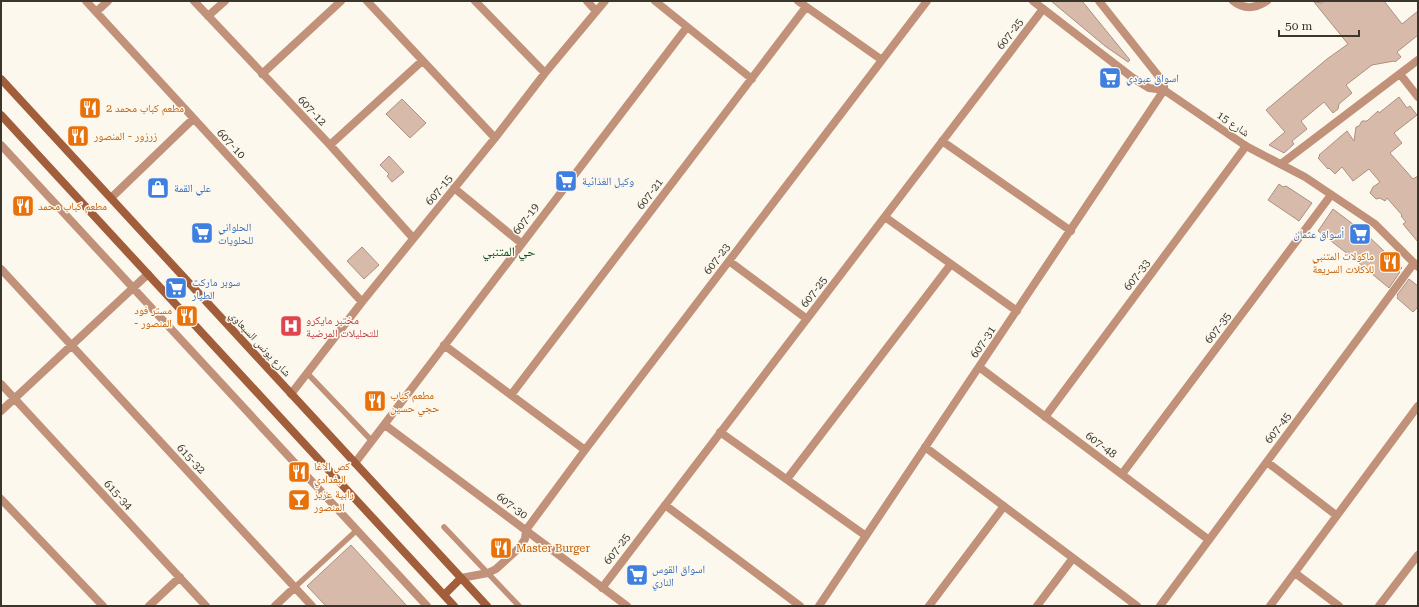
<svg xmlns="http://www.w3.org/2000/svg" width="1419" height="607" font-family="'Roboto Serif','Noto Naskh Arabic',serif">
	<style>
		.building { fill: #d7baaa; stroke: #ac9081 }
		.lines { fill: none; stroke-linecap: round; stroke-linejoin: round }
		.service { stroke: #c19179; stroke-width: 5.5 }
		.minor { stroke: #c19179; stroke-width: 8 }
		.tertiary { stroke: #c19179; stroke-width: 8 }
		.secondary { stroke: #a25d3a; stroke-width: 8 }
		.labels { text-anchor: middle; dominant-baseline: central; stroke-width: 3; stroke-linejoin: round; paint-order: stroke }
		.street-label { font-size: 11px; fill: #3b362b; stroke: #fdf8ed }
		.shop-label { font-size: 11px; fill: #366cbe; stroke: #fdf8ed; text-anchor: start }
		.food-label { font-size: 11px; fill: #c56008; stroke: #fdf8ed; text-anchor: start }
		.health-label { font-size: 11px; fill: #be3a42; stroke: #fdf8ed; text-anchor: start }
		.quarter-label { font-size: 13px; fill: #074d1e; stroke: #fdf8ed }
	</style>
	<rect width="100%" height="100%" fill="#fdf8ed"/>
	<path class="building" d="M1051,1h31l48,59 -2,2 -23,-16z
		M1323,1h61l18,23 16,-13v24l-21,17 4,5 -6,5 -1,-1 -22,4 -26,20 6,8 -13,11 -1,5 -5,4 -9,-11 -23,19 6,8 -15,12 2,3 -10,9 -15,-8 16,-13 -19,-22 61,-51 21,-15 -34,-42 8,1z
		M1399,97l8,11 3,-2 7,9 -23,18 8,10 -12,10 23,26 5,-3v66l-15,-18 3,-2 -5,-6 1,-1 -15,-17 -2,3 -5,-3 -4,1 -6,-6 3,-6 7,-5 -11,-13 -16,12 -11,-14 -7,7 -6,-6 -1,1 -10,-11 2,-2 -1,-1 28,-24 7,10 2,-14 3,-1 3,-5h5l11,-10 1,2z
		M402,99l24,24 -16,15 -24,-24z
		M389,156l15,16 -12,10 -5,-6 2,-2 -9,-9z
		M1279,184l4,3 3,-1 26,17 -13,18 -31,-21z
		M1333,209l33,25 36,34 -3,3 1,1 -11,16 -36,-30 -35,-27z
		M362,247l17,18 -15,14 -17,-18z
		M1409,279l9,7v21l-5,5 -16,-14 1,-2 -1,-1z
		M351,545l22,24 34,37h-81l-19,-20z"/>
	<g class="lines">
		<path class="service" d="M307,373l65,68
			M444,527l75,79
			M295,587l62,-57"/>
		<path class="minor" d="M86,1l276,301
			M194,1l136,144 83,93
			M367,1l128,137
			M475,1l70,72
			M587,1l9,10
			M655,1l97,78
			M798,1l84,59
			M1233,1c11,9 22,8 34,0
			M96,12l12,-11
			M208,16l17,-15
			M262,74l79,-73
			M1400,74l18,23
			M942,141l129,90
			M1,145l426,461
			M330,145l92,-84
			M1281,164l137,-104
			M454,188l67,55
			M111,198l82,-79
			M885,217l132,94
			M729,261l78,58
			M1,269l311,337
			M444,345l141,105
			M979,367l230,173
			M1,384l205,222
			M291,394l71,-92 133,-164 50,-65 60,-72
			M511,395l295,-388
			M1,411l147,-137
			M1045,417l201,-271
			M385,425l242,181
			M720,432l146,104
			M925,447l212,159
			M1267,462l69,53
			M355,463l332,-436
			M1122,474l209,-279
			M787,479l164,-215
			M1,499l102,107
			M665,505l135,101
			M1295,573l44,33
			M461,578l27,-5 8,-4 23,-21 6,-9 1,-9 59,-80 342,-449
			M602,588l441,-579
			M149,606l31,-29
			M275,606l20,-19
			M819,606l345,-516v-5l-4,-7 -61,-77
			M929,606l75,-100
			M1037,606l36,-48
			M1160,606l254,-343
			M1270,606l148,-200
			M1379,606l39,-51"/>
		<path class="tertiary" d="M1033,1l100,77 16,10 15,2 82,56 59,31 70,47 43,43"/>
		<path class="secondary" d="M1,79l486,527
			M1,115l453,491
			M444,595l17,-17"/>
	</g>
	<defs>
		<g id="supermarket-square" transform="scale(1.15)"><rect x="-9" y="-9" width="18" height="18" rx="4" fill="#3f7fe0" stroke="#fdf8ed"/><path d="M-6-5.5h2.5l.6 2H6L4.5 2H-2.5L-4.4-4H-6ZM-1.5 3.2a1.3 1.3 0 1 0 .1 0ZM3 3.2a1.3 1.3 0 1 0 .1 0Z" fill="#fff"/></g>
		<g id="restaurant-square" transform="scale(1.15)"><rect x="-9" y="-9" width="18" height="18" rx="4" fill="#e8710a" stroke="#fdf8ed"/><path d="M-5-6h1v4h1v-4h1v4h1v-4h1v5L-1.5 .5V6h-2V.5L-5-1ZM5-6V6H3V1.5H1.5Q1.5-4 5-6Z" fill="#fff"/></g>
		<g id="shop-square" transform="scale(1.15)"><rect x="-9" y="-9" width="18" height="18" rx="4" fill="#3f7fe0" stroke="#fdf8ed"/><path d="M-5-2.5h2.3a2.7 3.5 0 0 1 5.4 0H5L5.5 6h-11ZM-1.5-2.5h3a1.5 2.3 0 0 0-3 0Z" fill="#fff"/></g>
		<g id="hospital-square" transform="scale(1.15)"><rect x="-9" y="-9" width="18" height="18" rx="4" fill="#e0444e" stroke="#fdf8ed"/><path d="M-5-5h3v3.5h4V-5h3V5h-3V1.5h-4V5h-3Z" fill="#fff"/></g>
		<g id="bar-square" transform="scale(1.15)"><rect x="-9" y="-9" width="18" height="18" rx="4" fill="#e8710a" stroke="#fdf8ed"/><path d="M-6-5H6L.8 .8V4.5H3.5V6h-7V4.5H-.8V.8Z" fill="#fff"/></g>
	</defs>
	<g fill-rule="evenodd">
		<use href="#supermarket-square" x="1110" y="78"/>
		<use href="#restaurant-square" x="90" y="108"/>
		<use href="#restaurant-square" x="78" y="136"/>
		<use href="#supermarket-square" x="566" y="181"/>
		<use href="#shop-square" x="158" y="188"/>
		<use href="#restaurant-square" x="23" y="206"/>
		<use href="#supermarket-square" x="202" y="233"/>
		<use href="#supermarket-square" x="1360" y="234"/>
		<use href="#restaurant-square" x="1390" y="262"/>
		<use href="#supermarket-square" x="176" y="288"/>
		<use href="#restaurant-square" x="187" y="316"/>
		<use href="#hospital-square" x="291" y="326"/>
		<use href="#restaurant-square" x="375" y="401"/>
		<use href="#restaurant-square" x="299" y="472"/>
		<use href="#bar-square" x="299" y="500"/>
		<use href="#restaurant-square" x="501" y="548"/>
		<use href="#supermarket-square" x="637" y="575"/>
	</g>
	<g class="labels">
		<g class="street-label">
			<text transform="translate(1010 34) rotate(-53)">607-25</text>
			<text transform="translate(312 111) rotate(47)">607-12</text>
			<text transform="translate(1233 124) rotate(34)">شارع 15</text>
			<text transform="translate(231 144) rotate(47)">607-10</text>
			<text transform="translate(439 190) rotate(-51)">607-15</text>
			<text transform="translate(650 194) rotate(-53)">607-21</text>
			<text transform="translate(526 219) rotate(-53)">607-19</text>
			<text transform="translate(717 259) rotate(-53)">607-23</text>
			<text transform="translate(1137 275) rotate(-53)">607-33</text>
			<text transform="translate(814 292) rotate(-53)">607-25</text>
			<text transform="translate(1218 328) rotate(-53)">607-35</text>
			<text transform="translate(983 342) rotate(-56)">607-31</text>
			<text transform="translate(260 344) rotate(47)">شارع يونس السبعاوي</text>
			<text transform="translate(1278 428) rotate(-53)">607-45</text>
			<text transform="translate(1101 445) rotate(37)">607-48</text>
			<text transform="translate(191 459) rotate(47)">615-32</text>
			<text transform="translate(118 495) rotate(47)">615-34</text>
			<text transform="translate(512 506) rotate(37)">607-30</text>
			<text transform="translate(617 549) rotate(-53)">607-25</text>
		</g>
		<g class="shop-label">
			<text x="1126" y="78">اسواق عبودي</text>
			<text x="582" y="181">وكيل الغذائية</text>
			<text x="174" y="188">علي القمة</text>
			<text x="218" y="227">الحلواني<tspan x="218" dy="13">للحلويات</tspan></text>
			<text x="1344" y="234" text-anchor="end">أسواق عثمان</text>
			<text x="192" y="282">سوبر ماركت<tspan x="192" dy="13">الطيار</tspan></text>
			<text x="652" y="569">اسواق القوس<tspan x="652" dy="13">الناري</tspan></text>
		</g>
		<g class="food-label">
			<text x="106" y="108">مطعم كباب محمد 2</text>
			<text x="94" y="136">زرزور - المنصور</text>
			<text x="38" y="206">مطعم كباب محمد</text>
			<text x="1374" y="256" text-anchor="end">ماكولات المتنبي<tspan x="1374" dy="13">للاكلات السريعة</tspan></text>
			<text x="172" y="310" text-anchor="end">مستر فود<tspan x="172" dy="13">- المنصور</tspan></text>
			<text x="390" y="395">مطعم كباب<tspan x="390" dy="13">حجي حسين</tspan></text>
			<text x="314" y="466">كص الاغا<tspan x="314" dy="13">البغدادي</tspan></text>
			<text x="314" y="494">رابية عزيز<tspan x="314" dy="13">المنصور</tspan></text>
			<text x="516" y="548">Master Burger</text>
		</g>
		<g class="health-label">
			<text x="306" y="320">مختبر مايكرو<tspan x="306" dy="13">للتحليلات المرضية</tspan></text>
		</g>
		<g class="quarter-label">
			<text x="509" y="251">حي المتنبي</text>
		</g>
	</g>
	<rect width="1419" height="607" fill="none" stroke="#3b362b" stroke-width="4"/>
	<path d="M1279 30v6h80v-6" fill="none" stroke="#3b362b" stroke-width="2"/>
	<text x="1285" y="30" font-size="12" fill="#3b362b" stroke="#fdf8ed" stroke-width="3" paint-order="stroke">50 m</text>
</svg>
